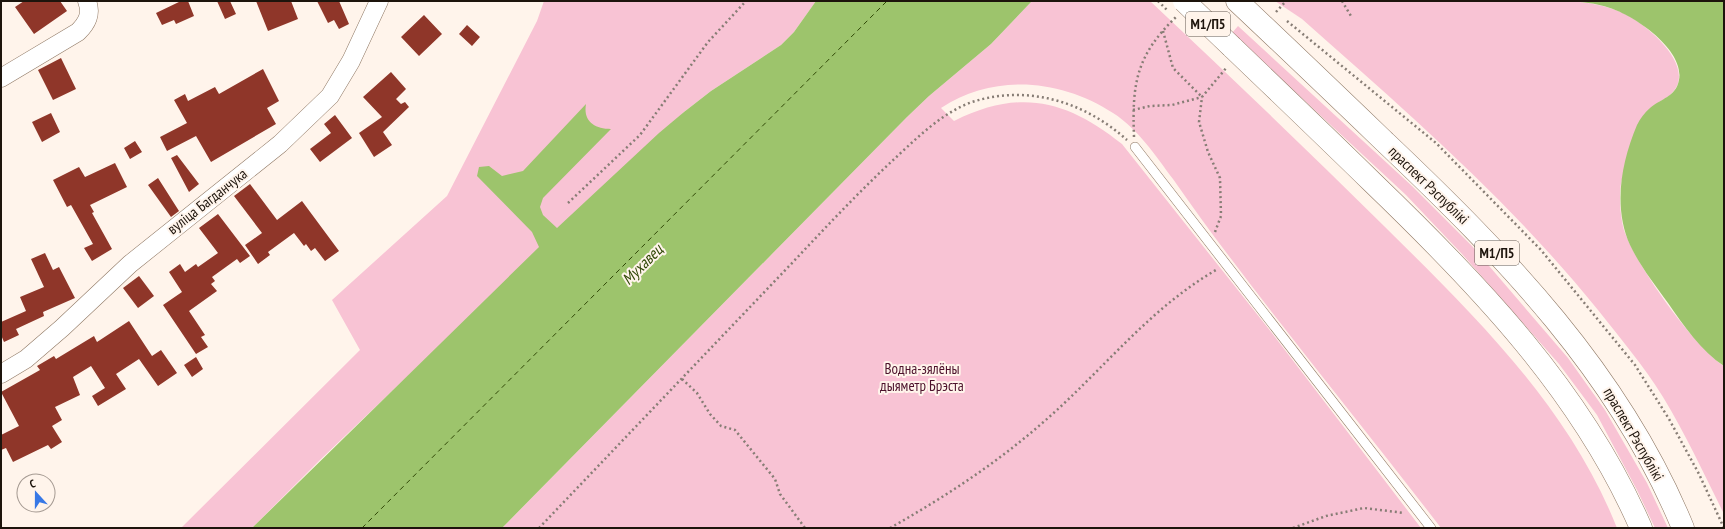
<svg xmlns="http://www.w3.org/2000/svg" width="1725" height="529" font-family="'PT Sans Narrow',sans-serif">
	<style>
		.green { fill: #f8c3d4 }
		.water { fill: #9dc46c }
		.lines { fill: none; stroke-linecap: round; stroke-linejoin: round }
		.ferry { stroke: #2f4705; stroke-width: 1; stroke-dasharray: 5 4; stroke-linecap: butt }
		.building { fill: #8f3629 }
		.lane-casing { stroke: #8e7763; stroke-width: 10 }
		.street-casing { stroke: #8e7763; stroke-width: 19 }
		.highway-casing { stroke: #8e7763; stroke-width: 23 }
		.path { stroke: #877d75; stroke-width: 2.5; stroke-dasharray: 2 3; stroke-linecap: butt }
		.lane { stroke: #fff; stroke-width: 9 }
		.street { stroke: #fff; stroke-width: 18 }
		.highway { stroke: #fff; stroke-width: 22 }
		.highway-bridge-casing { stroke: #8e7763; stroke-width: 23; stroke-linecap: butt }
		.path-bridge { stroke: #877d75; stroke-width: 2.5; stroke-dasharray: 2 3; stroke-linecap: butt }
		.highway-bridge { stroke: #fff; stroke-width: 22 }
		.labels { text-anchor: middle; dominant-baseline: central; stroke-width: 4; stroke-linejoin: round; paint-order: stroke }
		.shield { fill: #fff4eb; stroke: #61574f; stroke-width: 1 }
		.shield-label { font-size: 14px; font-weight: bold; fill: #1d140c }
		.street-label { font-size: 15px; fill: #1d140c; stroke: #fff4eb }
		.park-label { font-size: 15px; fill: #4c112b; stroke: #fff4eb }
		.water-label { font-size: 16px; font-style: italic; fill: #2f4705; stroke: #fff4eb }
	</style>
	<rect width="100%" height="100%" fill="#fff4eb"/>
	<path class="green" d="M544,1h272l-22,31 -13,13 -70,46 -27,21 -363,347 -69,69h-71l179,-178 -28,-50 115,-104 90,-175z
		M1032,1h118c79,74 157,149 234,225 91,90 185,181 233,302h-176c-69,-90 -141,-178 -209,-268 -21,-27 -40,-54 -59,-81 -18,-24 -35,-50 -60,-66 -52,-34 -119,-40 -172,-5l13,13c66,-33 113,-21 168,23l146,184 153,200h-919l405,-411 22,-21 62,-52z
		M1275,1l305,1c16,2 32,5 47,13 28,15 81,64 32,87 -8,17 -17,35 -25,52 -4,7 -9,14 -11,22 -5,13 -3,40 1,54 11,34 70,117 100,136v148c-20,-40 -38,-79 -61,-117 -19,-31 -43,-59 -65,-87 -89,-110 -191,-198 -296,-291z
		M1238,26l174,160 60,60 96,112 37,52 42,73 21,45h-13l-18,-38 -40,-75 -38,-51 -97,-110 -56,-59 -174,-162z"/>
	<path class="water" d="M816,1h216l-41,43 -62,52 -22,21 -405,411h-250l287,-281 -7,-15 -55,-56 2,-9 10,-1 13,10 21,-5 63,-67c-3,17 8,25 25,25l-68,69 -3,9 3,8 14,13 102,-95 25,-21 27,-21 70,-46 13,-13z
		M1566,1h158v365c-23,-15 -40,-40 -56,-63 -13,-18 -28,-37 -38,-58 -17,-38 -9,-82 7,-120 3,-6 7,-12 13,-17 10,-9 26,-11 29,-28 6,-30 -44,-64 -69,-72 -14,-5 -29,-6 -44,-7z"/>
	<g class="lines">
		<path class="ferry" d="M362,528l525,-527"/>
	</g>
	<path class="building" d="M24,1h36l7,10 -33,23 -19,-27z
		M181,1h7l6,15 -18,8 -2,-4 -12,5 -6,-12z
		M217,1h13l6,13 -11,5z
		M256,1h35l7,18 -30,12z
		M317,1h22l10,23 -10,5 -5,-9 -6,3z
		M424,15l18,19 -23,22 -18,-19z
		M467,25l13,12 -8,9 -13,-12z
		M61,58l15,31 -23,11 -15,-30z
		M263,69l16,32 -12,7 9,16 -65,38 -15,-26 -29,15 -7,-14 27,-14 -13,-23 11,-6 3,7 27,-14 4,7z
		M391,72l15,17 -10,10 5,5 4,-2 4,5 -26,25 9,13 -18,12 -15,-24 23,-16 -19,-20z
		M51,113l9,19 -18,10 -10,-20z
		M335,115l17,23 -32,24 -10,-13 21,-16 -7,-9z
		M135,141l7,11 -12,7 -6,-11z
		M177,155l22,29 -10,8 -18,-34z
		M115,163l12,24 -37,18 4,7 -2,1 20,36 -20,12 -8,-13 9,-4 -22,-39 -4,2 -14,-27 26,-13 6,10z
		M158,178l21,33 -8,6 -23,-32z
		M250,184l27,36 25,-19 37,50 -14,10 -10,-13 -4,3 -5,-7 -2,2 -10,-13 -26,19 2,3 -12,9 -13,-19 17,-12 -28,-37z
		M218,214l32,42 -10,7 -3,-4 -25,18 3,4 -4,3 6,7 -28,20 16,24 -4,2 7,10 -12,7 -33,-49 19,-13 -13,-20 11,-8 5,8 11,-8 2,3 20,-14 -19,-25z
		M45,253l8,17 6,-3 16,31 -32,14 1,4 -28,13 3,6 -15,7 -3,-7v-13l25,-11 -6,-14 24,-10 -13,-28z
		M139,276l15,20 -16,12 -15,-20z
		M129,321l23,35 9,-6 16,23 -19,13 -19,-27 -23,15 10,15 -28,17 -6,-10 13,-8 -14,-22 -18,11 7,18 -25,12 7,13 -10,6 10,16 -11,7 -3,-4 -35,17 -7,-14 -5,2v-15l18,-9 -18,-34 39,-22 -3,-4 17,-10 2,3 38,-23 3,6z
		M196,357l7,12 -11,8 -8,-12z"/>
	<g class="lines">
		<g class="lane-casing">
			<path id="lane" d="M1135,147l296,381"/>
		</g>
		<g class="street-casing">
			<path id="street" d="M1,78l77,-46c9,-9 14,-18 9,-31
				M1,374l25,-15 36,-31 68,-64 150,-120 50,-48 21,-35 28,-60"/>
		</g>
		<g class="highway-casing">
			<path id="highway" d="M1237,1c50,47 100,95 149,142 119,113 234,231 297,385
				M1232,47c47,45 94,90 140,135 106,102 210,210 269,346"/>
		</g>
		<path class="path" d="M1342,1l9,15
			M1276,12l10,-11
			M1287,21l149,122 105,107 94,115 34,54 30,55 25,54
			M1163,31l10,37 29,29
			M1133,110l17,-4 22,-1 30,-8
			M1134,137c-2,-54 2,-81 42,-120
			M568,203l72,-68 68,-93 38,-41
			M1215,232l6,-16 -1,-38 -12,-26 -9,-30 3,-25 25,-30
			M682,379l15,14 13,21 11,12 14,4 40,49 5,15 25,34
			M539,528c85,-89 169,-177 254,-266 32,-34 64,-68 98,-100 24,-22 50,-49 81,-60 56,-18 113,0 155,38
			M890,528c53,-30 104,-63 150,-103 60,-51 107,-115 176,-155
			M1293,528l33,-12 38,-8 40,5"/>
		<use href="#lane" class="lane"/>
		<use href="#street" class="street"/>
		<use href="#highway" class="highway"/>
		<g class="highway-bridge-casing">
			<path id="highway-bridge" d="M1184,1l48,46"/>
		</g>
		<path class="path-bridge" d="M1158,1l9,9"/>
		<use href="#highway-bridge" class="highway-bridge"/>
	</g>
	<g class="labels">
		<g class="shield">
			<rect x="1186" y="12" width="44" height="24" rx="3"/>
			<rect x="1475" y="241" width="44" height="24" rx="3"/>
		</g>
		<g class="shield-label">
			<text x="1208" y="24">М1/П5</text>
			<text x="1497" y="253">М1/П5</text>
		</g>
		<g class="street-label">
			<text transform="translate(1429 185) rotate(44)">праспект Рэспублікі</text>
			<text transform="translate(207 201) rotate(-38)">вуліца Багданчука</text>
			<text transform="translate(1634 434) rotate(60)">праспект Рэспублікі</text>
		</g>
		<g class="park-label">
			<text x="922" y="368">Водна-зялёны<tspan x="922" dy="17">дыяметр Брэста</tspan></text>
		</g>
		<g class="water-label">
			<text transform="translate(642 264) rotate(-45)">Мухавец</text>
		</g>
	</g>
	<rect width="1725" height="529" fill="none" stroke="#1d140c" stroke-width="4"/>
	<g transform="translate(36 493) rotate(339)"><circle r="19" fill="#fff4eb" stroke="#a59a92"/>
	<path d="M0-3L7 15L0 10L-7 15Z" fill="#3778e6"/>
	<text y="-6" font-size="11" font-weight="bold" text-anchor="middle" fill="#1d140c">С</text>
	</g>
</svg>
